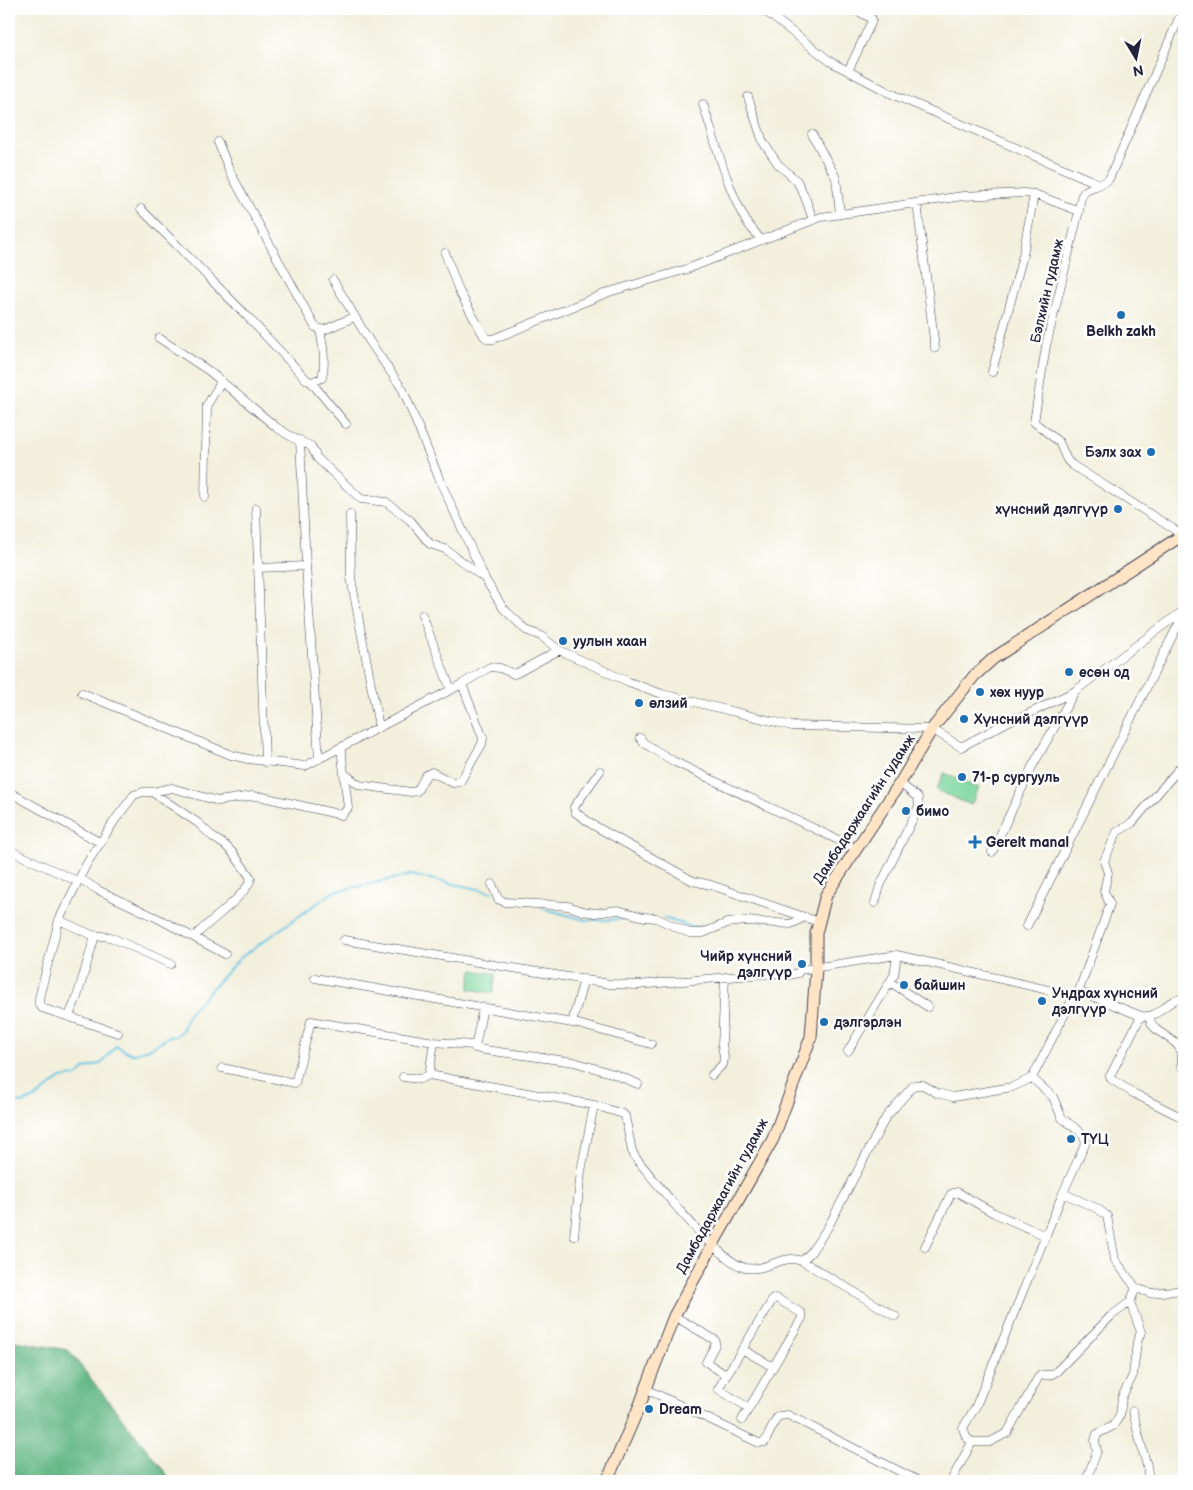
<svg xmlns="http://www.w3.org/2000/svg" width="1193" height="1490" font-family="'Balsamiq Sans',sans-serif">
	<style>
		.green { fill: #7bd69c; stroke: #4e7c6c }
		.forest { fill: #64b784; stroke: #436c60 }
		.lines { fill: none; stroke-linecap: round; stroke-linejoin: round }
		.stream { stroke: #66c3e4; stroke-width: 2 }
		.minor-casing { stroke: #414153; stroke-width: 9 }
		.secondary-casing { stroke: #414153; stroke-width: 13 }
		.minor { stroke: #fff; stroke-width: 8 }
		.secondary { stroke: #ffe4c6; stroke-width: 11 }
		.poi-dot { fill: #1f6fb2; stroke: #fff; stroke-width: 2 }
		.labels { text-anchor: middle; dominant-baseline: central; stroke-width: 5; stroke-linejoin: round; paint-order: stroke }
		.street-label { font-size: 14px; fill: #22223b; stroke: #fff }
		.poi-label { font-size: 14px; font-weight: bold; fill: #22223b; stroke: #fff; text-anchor: start }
	</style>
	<rect width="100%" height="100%" fill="#fff"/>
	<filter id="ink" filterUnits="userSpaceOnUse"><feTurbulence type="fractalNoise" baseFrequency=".02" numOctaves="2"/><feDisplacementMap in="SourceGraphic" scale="10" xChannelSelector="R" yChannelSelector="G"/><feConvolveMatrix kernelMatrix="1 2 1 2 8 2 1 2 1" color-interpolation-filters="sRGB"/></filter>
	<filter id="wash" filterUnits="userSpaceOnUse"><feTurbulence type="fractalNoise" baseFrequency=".0096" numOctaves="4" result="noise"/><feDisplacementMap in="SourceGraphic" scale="20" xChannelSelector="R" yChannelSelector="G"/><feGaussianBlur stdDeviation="1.12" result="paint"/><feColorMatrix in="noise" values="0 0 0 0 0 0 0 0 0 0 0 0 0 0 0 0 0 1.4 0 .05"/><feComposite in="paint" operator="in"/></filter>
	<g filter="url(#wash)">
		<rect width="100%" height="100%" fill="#f2efdc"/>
		<path class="green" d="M944,773l35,15 -8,17 -35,-15z
			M472,970l24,4 -3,19 -24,-4z"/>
		<path class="forest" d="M9,1340l59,10 104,131h-163z"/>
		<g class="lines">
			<path class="stream" d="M499,894l17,5
				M542,908l43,12h25l23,-3
				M664,918l25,8 17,2
				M9,1101l14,2 14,-6 24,-19 16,-2 7,-7 18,-6 14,-17 16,8 19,-6 17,-11 8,-1 6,-5 7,-18 51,-55 93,-66 78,-17 81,17"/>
		</g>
	</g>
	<g filter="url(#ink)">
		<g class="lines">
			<g class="minor-casing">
				<path id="minor" d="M758,9l11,5 62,48 61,32 207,90
					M848,71l23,-48 1,-4 -18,-10
					M748,97l15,45 15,22 19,17 8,16 8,23
					M703,104c13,39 23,81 43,117 4,6 10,12 14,18
					M812,134l24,44 4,35
					M218,142l12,30 85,155 9,3 30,-13
					M917,203l18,145
					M141,209l103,104 63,67 4,2 11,-4c4,-16 1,-33 -2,-48
					M445,253l14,38 25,45 4,3h5l116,-47 78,-23 134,-52 142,-21 61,-3 10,1 45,17
					M333,280l37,62 33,48 38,93 44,96 18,29 23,22 15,6 18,14 70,32 33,12 130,32 140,3 29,18 52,-28 9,-2 53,-26
					M159,338l50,33 67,56 19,12 16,7 6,12 44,41 25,3 24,18 20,24 15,5 38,28
					M992,372l31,-117 11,-61
					M311,382l35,42
					M300,440l6,126 13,193
					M205,497l2,-92 14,-23
					M256,508l9,254
					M350,514l1,64 28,149
					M1183,535l-111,-70 -5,-5 -8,-18 -25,-20 12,-76 33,-135c2,-30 12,-18 30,-32l74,-170
					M258,568l48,-2
					M422,615l29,75
					M82,693l149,62 17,4 57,7 157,-82 28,-17 10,1 14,6 3,-1 42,-23
					M640,738l4,5 29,18 184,88
					M600,771l-26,36 1,5 18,13 100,56 18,4 108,37
					M344,773l15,12 52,7 6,-1 9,-16 6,-3 21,11 7,-1 22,-38 1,-6 -21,-54
					M9,792l92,51
					M152,792l46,31 16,15 11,7 8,8 18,25c-3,17 -44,44 -57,59
					M9,850l68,31
					M992,852l41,-87 42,-74 109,-81
					M79,878l19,12 61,29 66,35
					M492,884l6,15 7,3 63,4 15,5 12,2 23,-3 26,7 12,1 33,15h14l24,-10 19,-2 45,3 14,-7
					M875,903l5,-17 39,-80 -1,-8 -18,-15
					M59,920l33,15 18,2 61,27
					M1027,926l157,-313
					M344,940l266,44 27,1 140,-12 12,2 9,-2 2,-3 97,-15 177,41
					M315,978l263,46 73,20
					M890,982l38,25
					M1078,993l11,2 52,21c16,2 19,-8 32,-15 3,-2 7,-3 11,-4
					M69,1016l8,-19 18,-61
					M1141,1016l-31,60 1,3 24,15 42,21
					M1149,1017c4,22 40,19 32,49
					M572,1023l12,-44
					M118,1033l-76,-25 -3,-4v-6l20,-78 28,-57 28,-43 19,-25 9,-3h9l20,-4 46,13 34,-5 11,1 79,18 6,-7 -7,-60
					M475,1048l8,-41
					M848,1051l46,-76 3,-20
					M222,1068l73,15 16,-62 123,21 39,3 2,3 10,2 89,12 40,12 24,10
					M429,1075l165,30 29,9 2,2 7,35 3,6c20,24 83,105 111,111 17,3 29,-8 45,-9 3,0 8,1 11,2l93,55
					M712,1075l11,-11 1,-7 -2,-12 3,-68
					M403,1077l17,2 9,-4 5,-33
					M574,1236l7,-65 13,-66
					M925,1247l26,-53 6,-2 37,21 52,23
					M802,1261l9,-9 17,-25 58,-110 28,-32h9l14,8 16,4 59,-10 20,-9 42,-82 4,-3 32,-89 -6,-13 4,-18 -4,-12 13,-29 15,-9 52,-60
					M1136,1288l14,5 34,-3
					M674,1316l41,24v5l-9,17 20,13
					M742,1349l31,18
					M646,1389l113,54 6,-1 11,-23 3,-3 9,-1 131,66
					M1133,1411l5,22 9,33 2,15
					M742,1420l60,-102 -1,-5 -25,-15 -3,1 -55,90 31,19
					M972,1442h18l17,-9 31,-55 3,-3h9l6,-3 55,-56 19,-14 6,-14 -21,-28 -8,-44 -9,-7 -35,-16
					M951,1481l21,-39 -6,-5 -3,-9 13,-22 87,-213 23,-51 -3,-8 -21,-16 -9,-21 -21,-19
					M1086,1481l11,-30 -2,-10 2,-7 16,-8 7,-11 2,-18 11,-22 4,-33 4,-10 -11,-30"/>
			</g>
			<g class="secondary-casing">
				<path id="secondary" d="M607,1481l32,-74 35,-91 38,-70 61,-107 38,-102 5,-68v-36l10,-38 74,-112 32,-54 42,-53 20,-18 190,-124"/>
			</g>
			<use href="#minor" class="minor"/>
			<use href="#secondary" class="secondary"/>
		</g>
	</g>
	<g class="poi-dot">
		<circle cx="1121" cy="315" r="5"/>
		<circle cx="1151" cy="452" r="5"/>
		<circle cx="1118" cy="509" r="5"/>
		<circle cx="563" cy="641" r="5"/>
		<circle cx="1069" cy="672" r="5"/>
		<circle cx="980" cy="692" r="5"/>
		<circle cx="639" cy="703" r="5"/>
		<circle cx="964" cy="719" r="5"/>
		<circle cx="962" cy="777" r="5"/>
		<circle cx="906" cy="811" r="5"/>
		<path d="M972.5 834.5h5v5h5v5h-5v5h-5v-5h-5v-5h5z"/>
		<circle cx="802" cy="964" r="5"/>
		<circle cx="904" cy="985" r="5"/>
		<circle cx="1042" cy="1001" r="5"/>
		<circle cx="824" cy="1022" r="5"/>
		<circle cx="1071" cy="1139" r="5"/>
		<circle cx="649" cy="1409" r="5"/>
	</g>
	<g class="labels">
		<g class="street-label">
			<text transform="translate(1047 291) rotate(-77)">Бэлхийн гудамж</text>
			<text transform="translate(864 809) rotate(-57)">Дамбадаржаагийн гудамж</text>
			<text transform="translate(722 1196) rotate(-61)">Дамбадаржаагийн гудамж</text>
		</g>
		<g class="poi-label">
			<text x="1121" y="331" text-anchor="middle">Belkh zakh</text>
			<text x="1141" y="452" text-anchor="end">Бэлх зах</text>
			<text x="1108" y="509" text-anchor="end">хүнсний дэлгүүр</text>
			<text x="573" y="641">уулын хаан</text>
			<text x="1079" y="672">есөн од</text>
			<text x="990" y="692">хөх нуур</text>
			<text x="649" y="703">өлзий</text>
			<text x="974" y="719">Хүнсний дэлгүүр</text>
			<text x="972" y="777">71-р сургууль</text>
			<text x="916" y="811">бимо</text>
			<text x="986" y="842">Gerelt manal</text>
			<text x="792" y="956" text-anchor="end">Чийр хүнсний<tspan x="792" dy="16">дэлгүүр</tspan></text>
			<text x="914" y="985">байшин</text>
			<text x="1052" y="993">Ундрах хүнсний<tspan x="1052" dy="16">дэлгүүр</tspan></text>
			<text x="834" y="1022">дэлгэрлэн</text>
			<text x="1081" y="1139">ТҮЦ</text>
			<text x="659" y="1409">Dream</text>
		</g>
	</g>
	<rect width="1193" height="1490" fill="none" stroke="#fff" stroke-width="30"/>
	<g transform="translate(1136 58) rotate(170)" stroke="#ffffff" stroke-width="4" paint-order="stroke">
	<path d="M0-4L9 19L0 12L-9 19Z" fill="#22223b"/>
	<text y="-8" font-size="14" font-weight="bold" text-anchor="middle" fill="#22223b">N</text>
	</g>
</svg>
